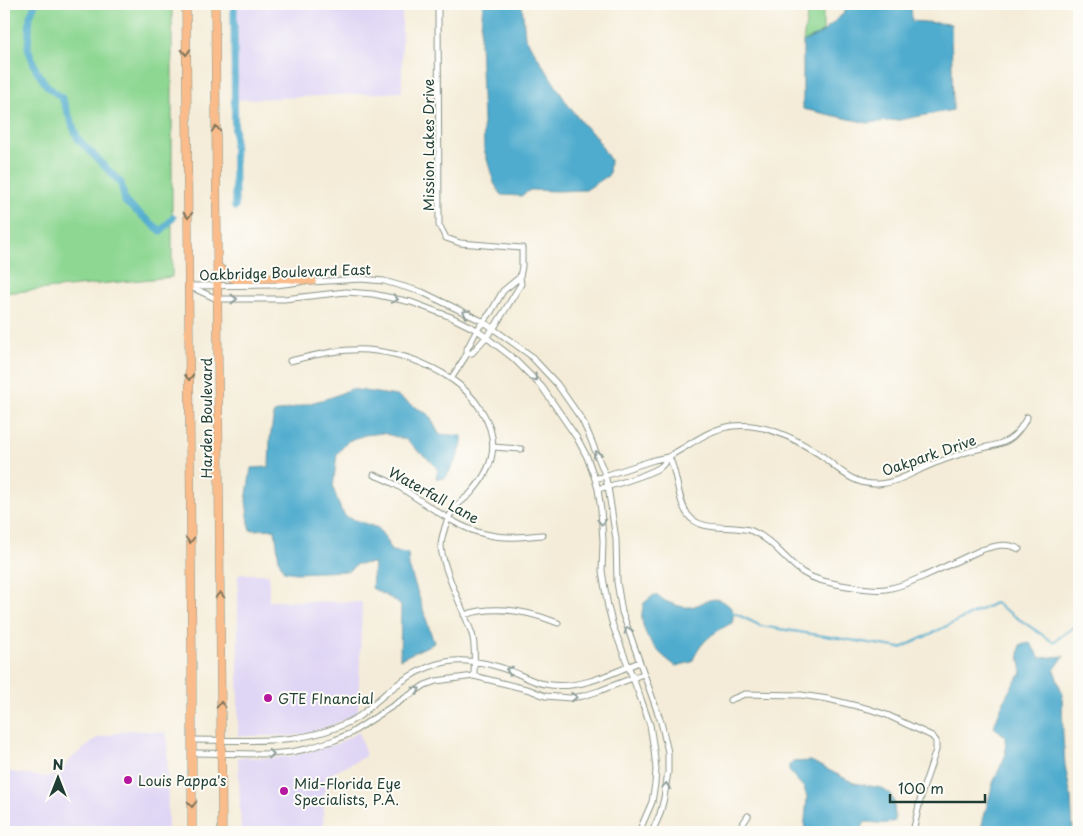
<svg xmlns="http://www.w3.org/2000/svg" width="1083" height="836" font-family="'Playpen Sans',sans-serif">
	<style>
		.built { fill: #dfd5f5 }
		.green { fill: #8ed793; stroke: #568a64 }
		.water { fill: #50acce; stroke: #387481 }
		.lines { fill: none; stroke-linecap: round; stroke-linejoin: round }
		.stream { stroke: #50acce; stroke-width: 2 }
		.canal { stroke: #50acce; stroke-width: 7 }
		.street-casing { stroke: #8a9486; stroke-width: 7 }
		.primary-casing { stroke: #8a9486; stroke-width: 9 }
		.street { stroke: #fff; stroke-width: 5 }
		.primary { stroke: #fabc8b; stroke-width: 8 }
		.oneway { stroke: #82765b }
		.oneway2 { stroke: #8f9e9a }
		.poi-dot { fill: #b5179e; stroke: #fdfcf7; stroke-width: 2 }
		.labels { text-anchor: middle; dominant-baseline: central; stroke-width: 4; stroke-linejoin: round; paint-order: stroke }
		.street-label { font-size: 14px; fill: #1f3d34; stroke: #fdfcf7 }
		.poi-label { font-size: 14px; fill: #1f3d34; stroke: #fdfcf7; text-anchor: start }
	</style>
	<rect width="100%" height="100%" fill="#fdfcf7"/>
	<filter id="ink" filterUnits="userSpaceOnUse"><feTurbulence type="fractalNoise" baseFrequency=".02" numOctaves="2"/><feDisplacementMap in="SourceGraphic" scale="10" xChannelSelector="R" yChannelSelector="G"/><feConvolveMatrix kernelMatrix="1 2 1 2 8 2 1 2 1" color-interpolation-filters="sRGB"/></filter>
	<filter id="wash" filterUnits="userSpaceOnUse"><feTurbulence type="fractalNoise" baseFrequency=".0096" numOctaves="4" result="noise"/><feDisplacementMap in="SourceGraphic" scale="20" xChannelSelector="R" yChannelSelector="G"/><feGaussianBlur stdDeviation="1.12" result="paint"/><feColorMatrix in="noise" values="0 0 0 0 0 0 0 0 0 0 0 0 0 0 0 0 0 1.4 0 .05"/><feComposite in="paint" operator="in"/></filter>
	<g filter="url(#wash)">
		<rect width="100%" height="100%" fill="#f4ecd8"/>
		<path class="built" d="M234,4h168v88l-166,8z
			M238,574h31v27l93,1 -4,111 -28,13 -22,7 -16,3h-54z
			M129,730l38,3 1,99h-164v-59l7,-1 36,5 10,-2 15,-17 25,-20z
			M359,732l7,24 -41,21 -2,55h-82l-3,-75 32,1 21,-2 45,-12z"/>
		<path class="green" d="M4,4h168v273l-168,16z
			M809,4h35l-21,7v21l-20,10z"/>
		<path class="water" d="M483,4h39l3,33 43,68 14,18 14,14 14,23 -1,15 -23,15 -29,1 -27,-1 -9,6 -20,-1 -7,-12 -10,-34 -4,-109z
			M845,4h66l1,17 39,3 2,86 -54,10 -31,3 -65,-14v-67l20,-10 22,-20z
			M351,389l46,7 32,19 10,19 23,2c2,13 -10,32 -17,42h-9l2,-8 -6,-8 -16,-13 -9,-9 -24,-7 -18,2 -17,6 -11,13 -4,34 8,22 5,7 32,11 10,14 3,9 17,2 1,13 25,77 -34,16 1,-53 -7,-6 -22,-12 2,-25 -17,1 -9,7 -53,2 -11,-2 -5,-10 -4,-32 -25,1 -4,-29 5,-33 18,-1 1,-28 4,-26 58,-16z
			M654,595c5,1 7,3 11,6 5,2 13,5 19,6 18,2 27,-17 44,-2 6,5 6,11 4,18 -20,10 -31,18 -40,39l-16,4c-16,-11 -32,-27 -34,-47 -1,-5 1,-11 2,-16z
			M1030,643l10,15 24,-2 -10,14 8,23 1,43 2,29 6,32 2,35h-93l13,-49 13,-29 -1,-18 -11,-9c6,-19 15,-40 28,-54l-3,-19 1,-9z
			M811,761l43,22 27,5 9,6 4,8 1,19c-12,5 -18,1 -30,1l-5,10h-56l3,-35 -3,-9 -15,-17v-6l3,-3z"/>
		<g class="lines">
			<path class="stream" d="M732,612l29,14 140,22 94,-45 58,39 21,-15 5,-6"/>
			<path class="canal" d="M35,4l-5,12 -2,32 8,22 11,16 15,12 16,41 43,44 4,19 36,29 12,-13
				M234,4l1,203"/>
		</g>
	</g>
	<g filter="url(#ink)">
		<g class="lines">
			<g class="street-casing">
				<path id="street" d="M438,4l1,221 7,13 14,5 62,5v18l-2,11 1,7 -27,44 -22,25 -5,1
					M311,282l50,-3 23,2 38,11 62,30 46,33 27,29 25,36 7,15 15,37 4,15 8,52 1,43 5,30 39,110 7,30v20l-4,26 -4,16 -8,18
					M188,286l88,-1 24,-3
					M191,287l26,12h67l62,-7 27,2 38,8 40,15 26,13 36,28 29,29 35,51 10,19 8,22 3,10 3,21 2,31 -1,30 6,36 5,19 29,76 8,23 4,25 2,19 -1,15 -3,18 -13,30
					M290,361c28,-7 57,-14 86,-10 26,3 52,13 74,27 24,16 47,47 42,76 -2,15 -12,29 -22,40 -5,5 -12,9 -16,15 -7,9 -12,25 -13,36 0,10 4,20 7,29 7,20 17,40 24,60 4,11 2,30 2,42
					M451,379l16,-25v-5l10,-19 14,-18 12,-21 17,-14
					M493,447l28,2
					M669,457c9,17 8,43 19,58 13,18 44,9 64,16 21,9 32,28 50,41 12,8 25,10 39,13 15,2 30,6 45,4 15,-2 29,-9 43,-15 17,-8 35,-16 52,-24 13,-4 26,-8 38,-1
					M374,475c8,3 17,7 24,11 26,16 58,42 87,48 19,5 38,3 58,1
					M595,479l59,-19 14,-3
					M598,489c20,-5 42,-11 61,-21 4,-2 6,-7 10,-11 5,-4 11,-7 16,-10 16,-10 30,-19 48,-21 30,-4 65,14 89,30 18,14 31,29 56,28 18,-1 34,-11 50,-18 12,-5 24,-9 36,-13 29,-10 47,-3 63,-36
					M464,615c32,-11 64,-4 94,8
					M730,700l15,-6 56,1 27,4 41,10 18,6 45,21 4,5v9l-14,42 -9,40
					M192,740c55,0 116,7 166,-23 7,-4 13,-12 20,-17 20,-18 42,-33 68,-38 24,-4 45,1 67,10 11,4 20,10 32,12 31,7 66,-10 94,-22
					M192,753l78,1 21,-2 15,-3 29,-9 16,-7 74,-48 11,-4 38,-5 56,14 15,6 25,2 13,-2 16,-5 44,-17
					M738,832l2,-4 8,-12"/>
			</g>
			<g class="primary-casing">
				<path id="primary" d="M186,4l6,660v168
					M215,4l7,828
					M217,266l15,12 4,1 51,-1 25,3"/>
			</g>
			<use href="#street" class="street"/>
			<use href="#primary" class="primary"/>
		</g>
		<defs><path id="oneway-chevron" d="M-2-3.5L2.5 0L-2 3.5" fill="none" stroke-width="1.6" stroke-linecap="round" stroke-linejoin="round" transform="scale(1.25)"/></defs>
		<g class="oneway">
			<use href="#oneway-chevron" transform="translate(186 52) rotate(89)"/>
			<use href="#oneway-chevron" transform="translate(216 129) rotate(-91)"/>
			<use href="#oneway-chevron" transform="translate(188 215) rotate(90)"/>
			<use href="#oneway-chevron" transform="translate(189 377) rotate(89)"/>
			<use href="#oneway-chevron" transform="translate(190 540) rotate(90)"/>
			<use href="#oneway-chevron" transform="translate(220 595) rotate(-90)"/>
			<use href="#oneway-chevron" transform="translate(221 705) rotate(-91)"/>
			<use href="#oneway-chevron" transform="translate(192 804) rotate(90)"/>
		</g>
		<g class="oneway2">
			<use href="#oneway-chevron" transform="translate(234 299)"/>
			<use href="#oneway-chevron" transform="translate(395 299) rotate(12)"/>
			<use href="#oneway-chevron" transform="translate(466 313) rotate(-154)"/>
			<use href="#oneway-chevron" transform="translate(534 378) rotate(47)"/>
			<use href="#oneway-chevron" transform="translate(597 454) rotate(-111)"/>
			<use href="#oneway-chevron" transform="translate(602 522) rotate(86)"/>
			<use href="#oneway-chevron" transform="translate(628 630) rotate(-109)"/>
			<use href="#oneway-chevron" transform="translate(509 670) rotate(-159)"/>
			<use href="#oneway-chevron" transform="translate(417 690) rotate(-31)"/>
			<use href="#oneway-chevron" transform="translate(574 697) rotate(-4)"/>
			<use href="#oneway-chevron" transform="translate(271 754) rotate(-2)"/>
			<use href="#oneway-chevron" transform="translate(666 786) rotate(-82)"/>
		</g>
	</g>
	<g class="poi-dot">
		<circle cx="268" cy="698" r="5"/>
		<circle cx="128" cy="780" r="5"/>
		<circle cx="284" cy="791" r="5"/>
	</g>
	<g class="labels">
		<g class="street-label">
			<text transform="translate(428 145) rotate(-90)">Mission Lakes Drive</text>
			<text transform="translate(285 272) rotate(-2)">Oakbridge Boulevard East</text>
			<text transform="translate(206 418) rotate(-90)">Harden Boulevard</text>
			<text transform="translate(929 455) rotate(-19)">Oakpark Drive</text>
			<text transform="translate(434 495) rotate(29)">Waterfall Lane</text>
		</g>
		<g class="poi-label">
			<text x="278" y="698">GTE FInancial</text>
			<text x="138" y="780">Louis Pappa's</text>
			<text x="294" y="783">Mid-Florida Eye<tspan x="294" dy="16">Specialists, P.A.</tspan></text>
		</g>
	</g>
	<rect width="1083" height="836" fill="none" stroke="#fdfcf7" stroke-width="20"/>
	<g transform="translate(58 778)" stroke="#fdfcf7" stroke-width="4" paint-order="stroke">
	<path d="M0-4L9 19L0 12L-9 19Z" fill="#1f3d34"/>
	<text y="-8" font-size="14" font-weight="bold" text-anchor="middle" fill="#1f3d34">N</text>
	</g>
	<path d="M890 794v8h95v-8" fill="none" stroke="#1f3d34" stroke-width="2.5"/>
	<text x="898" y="794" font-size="15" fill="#1f3d34" stroke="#fdfcf7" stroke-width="4" paint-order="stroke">100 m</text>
</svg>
